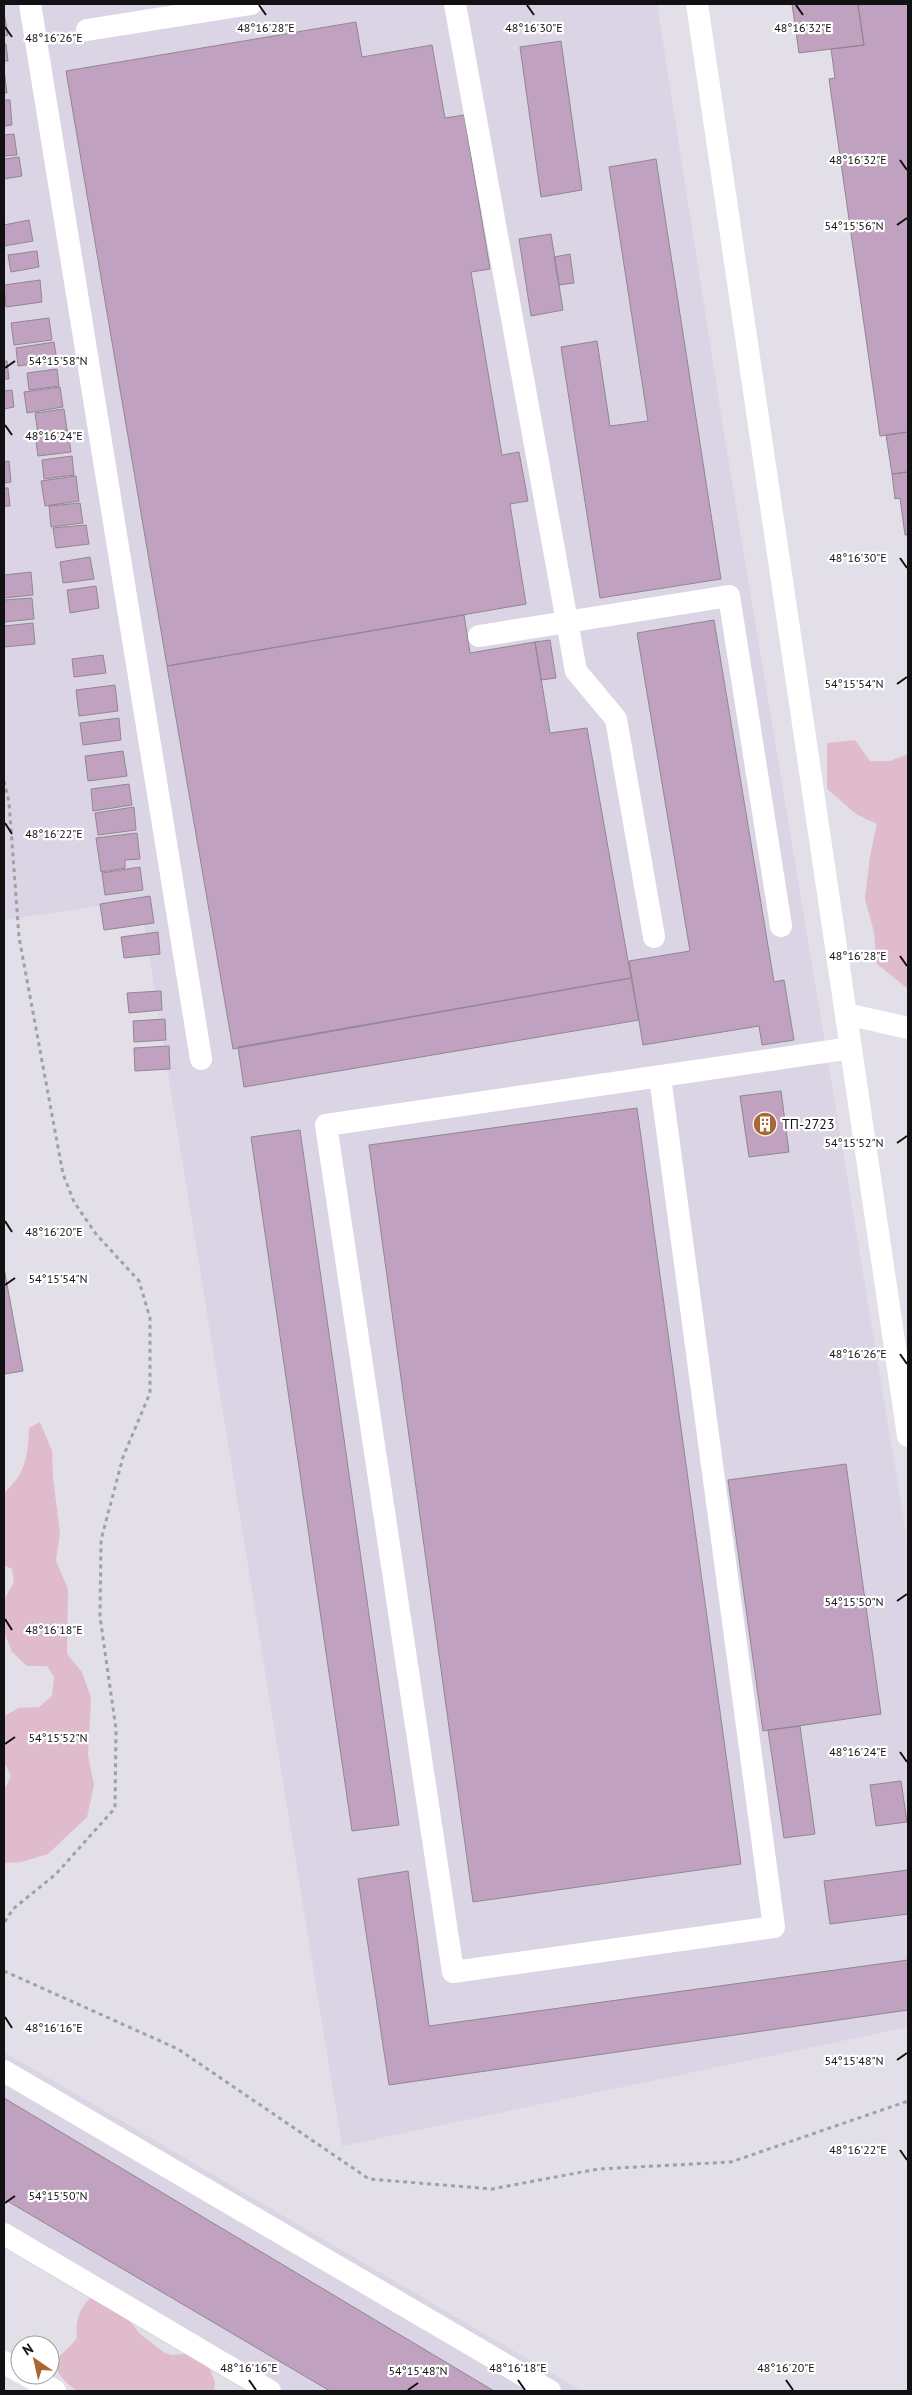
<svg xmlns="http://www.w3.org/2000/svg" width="912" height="2395" font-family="'PT Sans',sans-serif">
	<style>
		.built { fill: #dbd4e5 }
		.green { fill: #dfbbcb }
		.building { fill: #c0a1c0; stroke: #8f888f }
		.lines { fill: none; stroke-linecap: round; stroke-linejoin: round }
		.path { stroke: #a2a0a7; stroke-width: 3; stroke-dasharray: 4 4; stroke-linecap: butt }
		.service { stroke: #fff; stroke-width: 22 }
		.ticks { fill: none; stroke: #111013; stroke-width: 2 }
		.labels { text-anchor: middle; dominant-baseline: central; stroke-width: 4.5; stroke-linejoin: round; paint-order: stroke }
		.poi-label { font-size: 14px; fill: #111013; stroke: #fff; text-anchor: start }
		.ticks-label { font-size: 12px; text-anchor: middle; fill: #111013; stroke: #fff; stroke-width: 4.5; stroke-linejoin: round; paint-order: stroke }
	</style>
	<rect width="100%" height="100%" fill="#e2dfe8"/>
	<path class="built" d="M4,4h653l67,429 184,1112v482l-566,119 -202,-1246 -136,20z
		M4,2052l578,339h-336l-242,-143z"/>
	<path class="green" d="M855,740l15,21h20l18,-7v235l-31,-25 -3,-32 -9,-33 5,-43 7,-32 -21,-10 -29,-25v-46z
		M40,1422l12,29 1,27 7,55 -4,28 12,28 -1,65 15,18 9,26 -3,57 6,30 -7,32 -39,37 -27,8 -17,1v-73l7,-14 -7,-14v-46l15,-8 20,-1 13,-11 2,-19 -7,-11h-20l-15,-14 -8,-20v-32l10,-18 -2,-13 -8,-4v-72c22,-19 24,-38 25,-65z
		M93,2297l21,5 26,32 25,19 7,2 23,-2 11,6 9,23 -1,9h-137c-8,-6 -26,-19 -19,-32 5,-8 14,-13 19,-21 -2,-15 2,-33 16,-41z"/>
	<path class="building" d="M792,4h75l-9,1 6,40 -65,8z
		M867,4h41v428l-28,4 -51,-357 6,-1 -4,-29 33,-4 -6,-40z
		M4,13l4,22 -4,1z
		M356,22l6,35 70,-12 13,73 19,-3 26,154 -19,3 31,183 17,-3 9,49 -18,3 16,100 -359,62 -101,-595z
		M561,41l21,149 -41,7 -21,-150z
		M4,44h2l2,17h-4z
		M4,69l3,24h-3z
		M4,100h6l2,25 -8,1z
		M14,134l3,21 -13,1v-21z
		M19,157l3,19 -18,3v-20z
		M656,159l65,420 -121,19 -39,-251 36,-6 13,85 38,-5 -39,-254z
		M29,220l4,21 -29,5v-21z
		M551,234l12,76 -32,6 -12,-77z
		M37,251l2,16 -28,5 -3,-17z
		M570,254l4,29 -15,2 -5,-28z
		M40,280l2,22 -36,5 -2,-22z
		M49,318l3,22 -38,5 -3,-22z
		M54,342l3,19 -39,5 -2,-18z
		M4,361h3l2,18h-5z
		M57,369l2,17 -30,4 -2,-17z
		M60,387l3,20 -36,6 -3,-21z
		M12,390l2,17 -10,2v-18z
		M64,409l3,21 -29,4 -3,-21z
		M68,430l3,22 -33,4 -3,-21z
		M908,432v40l-16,2 -6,-39z
		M72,456l2,19 -30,4 -2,-19z
		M9,461l2,21 -7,1v-21z
		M908,472v63h-3l-5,-37 -5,1 -3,-25z
		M76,476l3,25 -34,5 -4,-25z
		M4,488h4l2,18h-6z
		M80,503l3,20 -32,4 -2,-21z
		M86,525l3,19 -33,4 -3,-20z
		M90,557l4,22 -31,4 -3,-21z
		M31,572l2,23 -29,3v-23z
		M96,586l3,22 -29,5 -3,-23z
		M32,598l2,21 -30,3v-22z
		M464,615l6,38 65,-11 15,91 37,-5 44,250 -398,71 -66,-383z
		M714,620l60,362 10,-2 10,60 -32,5 -3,-19 -116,19 -14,-84 61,-10 -53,-318z
		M33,623l2,21 -31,3v-21z
		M550,640l6,38 -15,2 -6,-38z
		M103,655l3,18 -32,4 -2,-18z
		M115,685l3,26 -39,5 -3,-26z
		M119,718l2,22 -38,5 -3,-22z
		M123,751l4,25 -39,5 -3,-25z
		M129,784l3,21 -39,6 -2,-22z
		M134,807l2,23 -38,5 -3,-22z
		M137,833l3,26 -15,1v8l-24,4 -5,-34z
		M140,867l3,23 -38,5 -3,-22z
		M150,896l4,27 -50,7 -4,-26z
		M158,932l2,22 -36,4 -3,-21z
		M631,978l8,42 -395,67 -6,-40z
		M161,991l1,19 -33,3 -2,-20z
		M165,1019l1,21 -32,2 -1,-21z
		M169,1046l1,23 -35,2 -1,-23z
		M781,1091l8,61 -40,5 -9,-61z
		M637,1108l104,756 -268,38 -104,-757z
		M300,1130l99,695 -47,6 -101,-694z
		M4,1268l19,103 -19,3z
		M846,1464l35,250 -118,17 -35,-251z
		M800,1726l15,108 -31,4 -16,-108z
		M901,1781l6,41 -31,4 -6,-41z
		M908,1870v44l-78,10 -6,-43z
		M408,1871l21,155 479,-66v50l-519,75 -31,-206z
		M4,2098l490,293h-164l-326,-192z"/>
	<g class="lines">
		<path class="path" d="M4,781l5,21 10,135 44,237 11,28 22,32 43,47 11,37v75l-27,64 -22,83 -1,77 16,112 -1,79 -59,66 -43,35 -9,14
			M4,1971l174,78 191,130 123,10 106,-20 133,-7 177,-61"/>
		<path class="service" d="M30,4l171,1055
			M455,4l121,667 40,48 38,218
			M697,4l211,1432
			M87,30l164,-26
			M479,636l250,-40 52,330
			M846,1014l62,14
			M660,1077l114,850 -321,45 -127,-847 525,-77
			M4,2071l546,320
			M4,2234l266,157
			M4,2362l16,10
			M26,2375l29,16"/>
	</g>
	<path class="ticks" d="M259,5l7,10M527,5l7,10M796,5l7,10M5,27l7,10M900,160l7,10M897,225l10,-7M5,368l10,-7M5,425l7,10M900,558l7,10M897,684l10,-7M5,823l7,11M900,956l7,10M897,1143l10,-7M5,1221l7,11M5,1285l10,-7M900,1354l7,10M897,1601l10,-7M5,1619l7,11M5,1744l10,-7M900,1752l7,10M5,2017l7,11M897,2060l10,-7M900,2150l7,10M5,2203l10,-7M249,2380l7,10M518,2380l7,10M786,2380l7,10M408,2390l10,-7"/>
	<defs>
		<g id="building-disc" transform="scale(1.25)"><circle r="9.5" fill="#a96733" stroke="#fff"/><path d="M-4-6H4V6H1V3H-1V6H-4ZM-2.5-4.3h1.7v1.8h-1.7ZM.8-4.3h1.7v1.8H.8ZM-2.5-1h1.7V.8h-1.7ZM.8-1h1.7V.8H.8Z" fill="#fff"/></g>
	</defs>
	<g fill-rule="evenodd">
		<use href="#building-disc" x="765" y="1124"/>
	</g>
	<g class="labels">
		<g class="poi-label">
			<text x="782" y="1124">ТП-2723</text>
		</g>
	</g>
	<g class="ticks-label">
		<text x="266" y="32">48°16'28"E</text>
		<text x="534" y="32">48°16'30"E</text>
		<text x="803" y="32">48°16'32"E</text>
		<text x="54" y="42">48°16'26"E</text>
		<text x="858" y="164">48°16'32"E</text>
		<text x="854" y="230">54°15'56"N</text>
		<text x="58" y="365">54°15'58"N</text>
		<text x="54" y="440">48°16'24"E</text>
		<text x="858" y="562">48°16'30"E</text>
		<text x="854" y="688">54°15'54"N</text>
		<text x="54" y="838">48°16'22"E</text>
		<text x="858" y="960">48°16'28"E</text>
		<text x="854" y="1147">54°15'52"N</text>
		<text x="54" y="1236">48°16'20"E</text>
		<text x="58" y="1283">54°15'54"N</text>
		<text x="858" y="1358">48°16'26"E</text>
		<text x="854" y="1606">54°15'50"N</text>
		<text x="54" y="1634">48°16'18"E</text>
		<text x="58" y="1742">54°15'52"N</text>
		<text x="858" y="1756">48°16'24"E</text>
		<text x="54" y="2032">48°16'16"E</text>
		<text x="854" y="2065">54°15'48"N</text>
		<text x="858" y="2154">48°16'22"E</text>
		<text x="58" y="2200">54°15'50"N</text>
		<text x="249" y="2372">48°16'16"E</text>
		<text x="518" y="2372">48°16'18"E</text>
		<text x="786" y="2372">48°16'20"E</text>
		<text x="418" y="2375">54°15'48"N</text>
	</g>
	<rect width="912" height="2395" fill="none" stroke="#111013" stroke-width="10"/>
	<g transform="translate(35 2360) rotate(326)"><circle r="24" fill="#ffffff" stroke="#a09fa1"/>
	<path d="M0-4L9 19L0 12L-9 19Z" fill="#a96733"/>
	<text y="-8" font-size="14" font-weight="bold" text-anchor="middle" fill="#111013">N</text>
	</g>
</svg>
